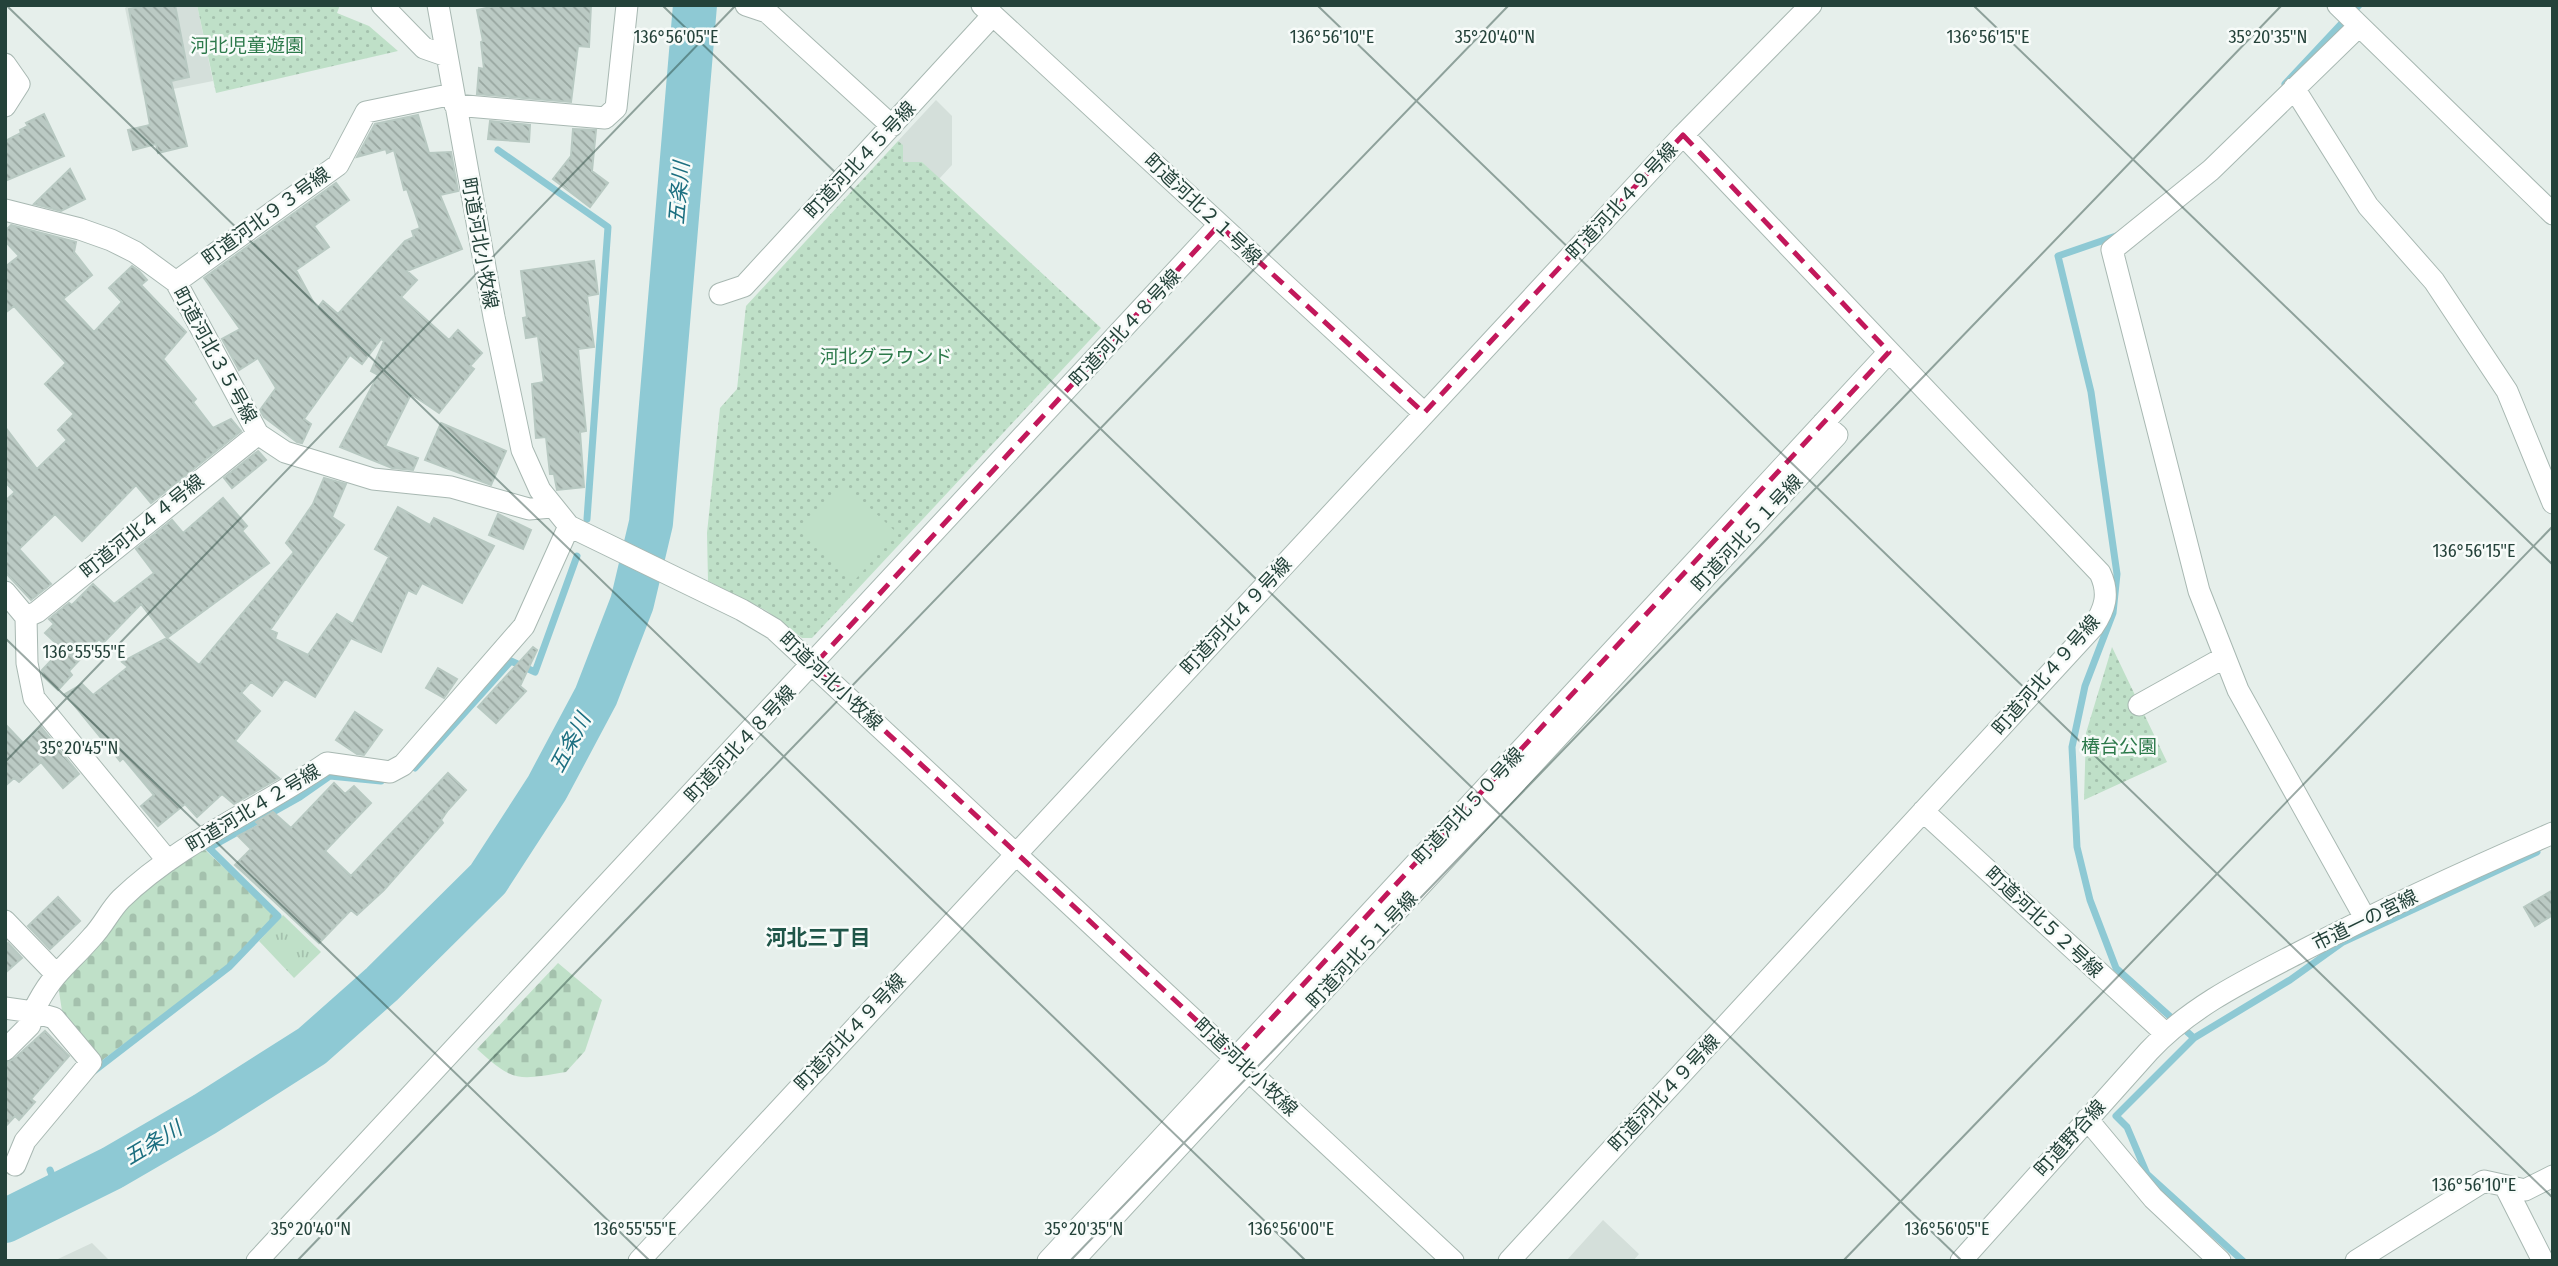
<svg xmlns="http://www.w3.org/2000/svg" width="2558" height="1266" font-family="'Fira Sans Condensed','Noto Sans JP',sans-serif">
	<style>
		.built { fill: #d4dfda }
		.grass { fill: url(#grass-tufts) }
		.cemetery { fill: url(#cemetery-stones) }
		.park { fill: url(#park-dots) }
		.pitch { fill: #bfe0c8 }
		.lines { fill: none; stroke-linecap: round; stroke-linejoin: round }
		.stream { stroke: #8ec9d4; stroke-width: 7 }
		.river { stroke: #8ec9d4; stroke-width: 44 }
		.building { fill: url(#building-back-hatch); stroke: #b8c9c2; stroke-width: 2 }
		.minor-casing { stroke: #a8b8b2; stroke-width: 23 }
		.minor { stroke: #fff; stroke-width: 21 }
		.marked { fill: none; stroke: #c2185b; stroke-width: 5; stroke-dasharray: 14 9; stroke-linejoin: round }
		.ticks { fill: none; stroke: #24423a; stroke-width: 2; stroke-opacity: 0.45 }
		.labels { text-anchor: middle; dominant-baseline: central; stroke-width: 5; stroke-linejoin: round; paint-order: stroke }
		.park-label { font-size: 19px; fill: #2d7a4b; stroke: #f7fbf9 }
		.street-label { font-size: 19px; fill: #24423a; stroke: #f7fbf9 }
		.water-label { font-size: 21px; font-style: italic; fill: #1c6f80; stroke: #f7fbf9 }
		.neighbourhood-label { font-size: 21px; font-weight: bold; fill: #1f5548; stroke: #f7fbf9 }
		.ticks-label { font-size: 18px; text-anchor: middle; fill: #24423a; stroke: #f7fbf9; stroke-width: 5; stroke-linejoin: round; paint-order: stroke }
	</style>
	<defs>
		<pattern id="grass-tufts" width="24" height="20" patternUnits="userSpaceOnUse" patternTransform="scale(1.75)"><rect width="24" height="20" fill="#bfe0c8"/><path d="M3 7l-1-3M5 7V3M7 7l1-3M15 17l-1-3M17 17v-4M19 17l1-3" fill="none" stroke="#a4c1ad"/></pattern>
		<pattern id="cemetery-stones" width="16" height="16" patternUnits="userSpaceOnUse" patternTransform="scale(1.75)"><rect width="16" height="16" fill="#bfe0c8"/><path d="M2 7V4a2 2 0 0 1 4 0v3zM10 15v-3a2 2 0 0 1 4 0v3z" fill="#a4c1ad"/></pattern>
		<pattern id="park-dots" width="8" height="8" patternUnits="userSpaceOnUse" patternTransform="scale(1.75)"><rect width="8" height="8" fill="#bfe0c8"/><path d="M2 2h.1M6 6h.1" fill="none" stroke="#a4c1ad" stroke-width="1.8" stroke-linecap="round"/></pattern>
		<pattern id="building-back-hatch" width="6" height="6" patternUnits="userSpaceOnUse" patternTransform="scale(1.75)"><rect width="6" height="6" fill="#bbcac4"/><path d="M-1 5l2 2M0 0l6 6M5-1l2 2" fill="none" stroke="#98a6a0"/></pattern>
	</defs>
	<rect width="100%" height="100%" fill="#e6efeb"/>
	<path class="built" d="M129,5h68l16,76 -70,14 -18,-87z
		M936,100l16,16v49l-13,14 -17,-17h-19l-5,-21z
		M1603,1220l36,34 -6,7h-67z
		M92,1243l18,18h-55l3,-2z"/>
	<path class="grass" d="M283,915l38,37 -27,26 -35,-37z"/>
	<path class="cemetery" d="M203,848l72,67 -48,51 -127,96 -38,-51 -4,-26c44,-52 85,-104 145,-137z
		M558,963l44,37 -17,51 -19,21c-48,8 -52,11 -89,-23z"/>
	<path class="park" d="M197,5h143l-3,8 32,13 29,25 -182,42z
		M898,141l5,4v17h19l179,166 -289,310h-10l-35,-27 -59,-30 -1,-48 13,-125 17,-19 9,-83z
		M2112,647l55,115 -83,38 2,-67z"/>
	<path class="pitch" d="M843,483l54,50 -43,48 -55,-50z"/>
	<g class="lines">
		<path class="stream" d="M2285,84l74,-79
			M498,150l110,77 -21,292
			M2119,235l-61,21 33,136 26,182 -4,39 -28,73 -13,61 5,100 13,53 26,68 78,70 -78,78 11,11 20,47 96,87
			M415,768l96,-107 24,11 42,-116
			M2194,1038l96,-58 53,-38 194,-90
			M94,1071l135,-104 49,-51 -69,-68 91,-51 30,-21 51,5
			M50,1170l9,23"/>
		<path class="river" d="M5,1221l107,-53 93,-54 107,-68 70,-62 106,-105 59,-91 49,-92 36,-93 19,-80 44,-518"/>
	</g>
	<path class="building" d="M148,5h27l14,72 -18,4 16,65 -29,7 -2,-9 -23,6 -5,-20 22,-5 -21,-116z
		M500,5h91l-2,42 -11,-1 -7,56 -94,-8 2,-26 5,1 -3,-27 2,-1 -6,-31z
		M44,114l20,42 -59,25v-40l16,-8 -1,-3 8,-4 -2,-3z
		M418,115l11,38 22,-1 7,39 -18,4 22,54 -55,22 10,9 -16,17 48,43 9,-10 24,23 -12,13 4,3 -35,44 -28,-19 -26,52 33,12 -5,12 -21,-2 -52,-21 38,-72 -7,-4 13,-30 -3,-2 -19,25 -12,-9 -46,64 7,5 -9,19 -5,-1 -33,-25 -4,-7 16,-22 -18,-30 -19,12 -17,-31 18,-10 -36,-51 132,-95 13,17 -35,26 15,21 -33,23 21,39 6,-8 15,13 67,-73 9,-4 -2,-6 8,-3 -13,-39 -3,1 -10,-40 -7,3 -1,-4 -29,8 18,-33z
		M490,121l40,4 -1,17 -41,-3z
		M573,129l23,1 -4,41 16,12 -18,24 -37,-28 18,-23z
		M70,169l15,30 -24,12 -27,-7z
		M11,225l65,17 -2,10 18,23 -29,24 31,33 28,-30 -13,-14 23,-22 7,5 8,9 -6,5 45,47 -23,27 33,40 -3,3 20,26 18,-9 10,12 -90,72 -15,-18 -54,56 -27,-27 -36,35 32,35 -20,16 -26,-28v-71l10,-9 -10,-10v-55l32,42 30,-29 -9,-10 16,-16 -29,-30 21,-21 -52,-57 -9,7v-46l14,-11 -14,-15v-10z
		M594,261l4,33 -11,2 7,51 -16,2 8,82 -6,1 4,55 -27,3 -3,-16h-4l-4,-37 -10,1 -4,-54 12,-2 -6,-46 -12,2 -3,-20 4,-1 -6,-46z
		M441,423l65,28 -15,34 -66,-25z
		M258,451l8,9 -34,28 -8,-10z
		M324,478l22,6 -14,33 12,8 -74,105 7,3 -2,6 33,16 29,-41 16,10 36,-67 -14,-8 23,-42 32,18 4,-7 60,28 -32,57 -40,-20 -6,11 -8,-4 -27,62 -30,-14 -36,59 -30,-18 -13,17 -21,-14 -10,11 19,18 -25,30 44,37 -45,26 -12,-10 -25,23 -12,-13 -27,22 -17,-20 13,-11 -31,-37 -3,3 -55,-67 17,-10 11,11 35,-28 -6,-5 45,-24 -26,-34 -38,39 -4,-4 -30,32 3,4 -14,15 -15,-14 -1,-6 20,-21 -17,-16 9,-9 -5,-5 20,-16 3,2 21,-21 21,20 40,-31 -18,-24 36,-29 11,13 40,-35 24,28 -5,5 27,32 -102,75 32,27 95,-113 -8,-9 27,-39z
		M498,514l33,16 -8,19 -34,-14z
		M533,647l4,3 -17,36 6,5 -30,32 -18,-16z
		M438,668l19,11 -13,19 -18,-10z
		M355,712l27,18 -18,25 -7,-1 -21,-14z
		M5,724l18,19 18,-16 38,47 -16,14 -22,-26 -22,20 -5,-4 -9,8z
		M448,773l18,17 -18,20 -7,10 2,3 -59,67 -27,25 -6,-5 -32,33 -84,-78 16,-16 -13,-13 21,-11 -3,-3 17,-10 18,16 43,-45 11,11 9,-8 17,17 -46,48 26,25z
		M2553,890v25l-18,11 -11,-19z
		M58,897l22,24 -30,28 -22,-23z
		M8,943l14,15 -17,15v-27z
		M45,1031l24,25 -38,43 4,3 -16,18 -4,-4 -10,11v-64l9,-4z"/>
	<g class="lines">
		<g class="minor-casing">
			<path id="minor" d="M382,5l42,43 23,8
				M438,5l56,312 28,133 18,40 29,36 173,84 32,19 679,632
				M746,5l21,7 125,114
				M982,5l442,408
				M2338,5l215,209
				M2359,26l-148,144 -99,80 87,341 39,99 127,228
				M5,64l14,20 -14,22
				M2294,88l74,118 66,75 73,110 46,112
				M455,105l150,13 11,-10 11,-103
				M1683,135l128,-130
				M5,210l75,19 31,11 24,12 41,30 82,152 27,18 88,27 78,8 78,22 22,-2
				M176,282l162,-117 28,-53 87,-18
				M720,294l24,-8 249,-271
				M5,592l21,25 1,46 7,35 134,163
				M26,617l11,-5 221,-178
				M2139,705l86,-48
				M1923,811l242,222
				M5,921l50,52
				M5,1008l28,4c19,-39 32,-44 59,-75 11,-11 18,-27 29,-38 59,-57 139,-90 206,-136l63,9 13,-7 121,-139 45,-100
				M5,1050l25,-25 3,-13 21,6 37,44 -66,79 -10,24
				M2087,1119l66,79 67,63
				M2505,1186l38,75
				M257,1261l962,-1036
				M639,1261l1044,-1126 417,438c10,21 5,36 -7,54l-584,634
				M1048,1261l841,-909
				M1073,1261l764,-826 -14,-12
				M1961,1261l188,-210c42,-45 97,-71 151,-99 83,-43 167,-82 253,-119
				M2356,1261l128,-80 41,9 28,-14"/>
		</g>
		<use href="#minor" class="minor"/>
	</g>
	<path class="marked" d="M1683,135l206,217 -653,705 -422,-392 405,-440 205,188z"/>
	<path class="ticks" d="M6,5l1300,1256M662,5l1300,1256M1317,5l1236,1193M1973,5l580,560M5,638l645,623M5,762l731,-757M297,1261l1212,-1256M1070,1261l1212,-1256M1843,1261l710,-735"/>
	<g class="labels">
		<g class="park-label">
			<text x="247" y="45">河北児童遊園</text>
			<text x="886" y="356">河北グラウンド</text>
			<text x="2119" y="746">椿台公園</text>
		</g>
		<g class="street-label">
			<text transform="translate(860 160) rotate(-47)">町道河北４５号線</text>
			<text transform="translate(1622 201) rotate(-47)">町道河北４９号線</text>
			<text transform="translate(1203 209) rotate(43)">町道河北２１号線</text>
			<text transform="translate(266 216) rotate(-36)">町道河北９３号線</text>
			<text transform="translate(480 243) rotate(80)">町道河北小牧線</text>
			<text transform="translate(1125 328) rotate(-47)">町道河北４８号線</text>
			<text transform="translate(215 355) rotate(61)">町道河北３５号線</text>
			<text transform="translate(142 526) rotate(-39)">町道河北４４号線</text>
			<text transform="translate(1747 533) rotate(-47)">町道河北５１号線</text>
			<text transform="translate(1236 616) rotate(-47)">町道河北４９号線</text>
			<text transform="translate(2046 675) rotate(-49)">町道河北４９号線</text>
			<text transform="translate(831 681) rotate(43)">町道河北小牧線</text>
			<text transform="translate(740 744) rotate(-47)">町道河北４８号線</text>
			<text transform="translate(1468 806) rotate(-47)">町道河北５０号線</text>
			<text transform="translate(253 808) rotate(-31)">町道河北４２号線</text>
			<text transform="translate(2365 920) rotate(-26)">市道一の宮線</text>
			<text transform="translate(2044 922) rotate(43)">町道河北５２号線</text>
			<text transform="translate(1362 950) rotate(-47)">町道河北５１号線</text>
			<text transform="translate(850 1032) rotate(-47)">町道河北４９号線</text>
			<text transform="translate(1246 1067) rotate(43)">町道河北小牧線</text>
			<text transform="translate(1664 1093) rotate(-47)">町道河北４９号線</text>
			<text transform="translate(2070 1138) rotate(-48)">町道野合線</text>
		</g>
		<g class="water-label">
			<text transform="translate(679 193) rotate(-85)">五条川</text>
			<text transform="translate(570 743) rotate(-62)">五条川</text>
			<text transform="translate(153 1143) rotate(-31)">五条川</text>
		</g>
		<g class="neighbourhood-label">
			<text x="818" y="938">河北三丁目</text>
		</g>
	</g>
	<g class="ticks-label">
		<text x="676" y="43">136°56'05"E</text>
		<text x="1332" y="43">136°56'10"E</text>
		<text x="1988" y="43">136°56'15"E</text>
		<text x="1495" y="43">35°20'40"N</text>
		<text x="2268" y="43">35°20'35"N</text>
		<text x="2474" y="557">136°56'15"E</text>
		<text x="84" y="658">136°55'55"E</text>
		<text x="79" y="754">35°20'45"N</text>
		<text x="2474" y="1191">136°56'10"E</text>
		<text x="311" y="1235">35°20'40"N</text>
		<text x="1084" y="1235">35°20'35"N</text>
		<text x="635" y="1235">136°55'55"E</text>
		<text x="1291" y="1235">136°56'00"E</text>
		<text x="1947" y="1235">136°56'05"E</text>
	</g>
	<rect width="2558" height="1266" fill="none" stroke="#24423a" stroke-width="14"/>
</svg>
